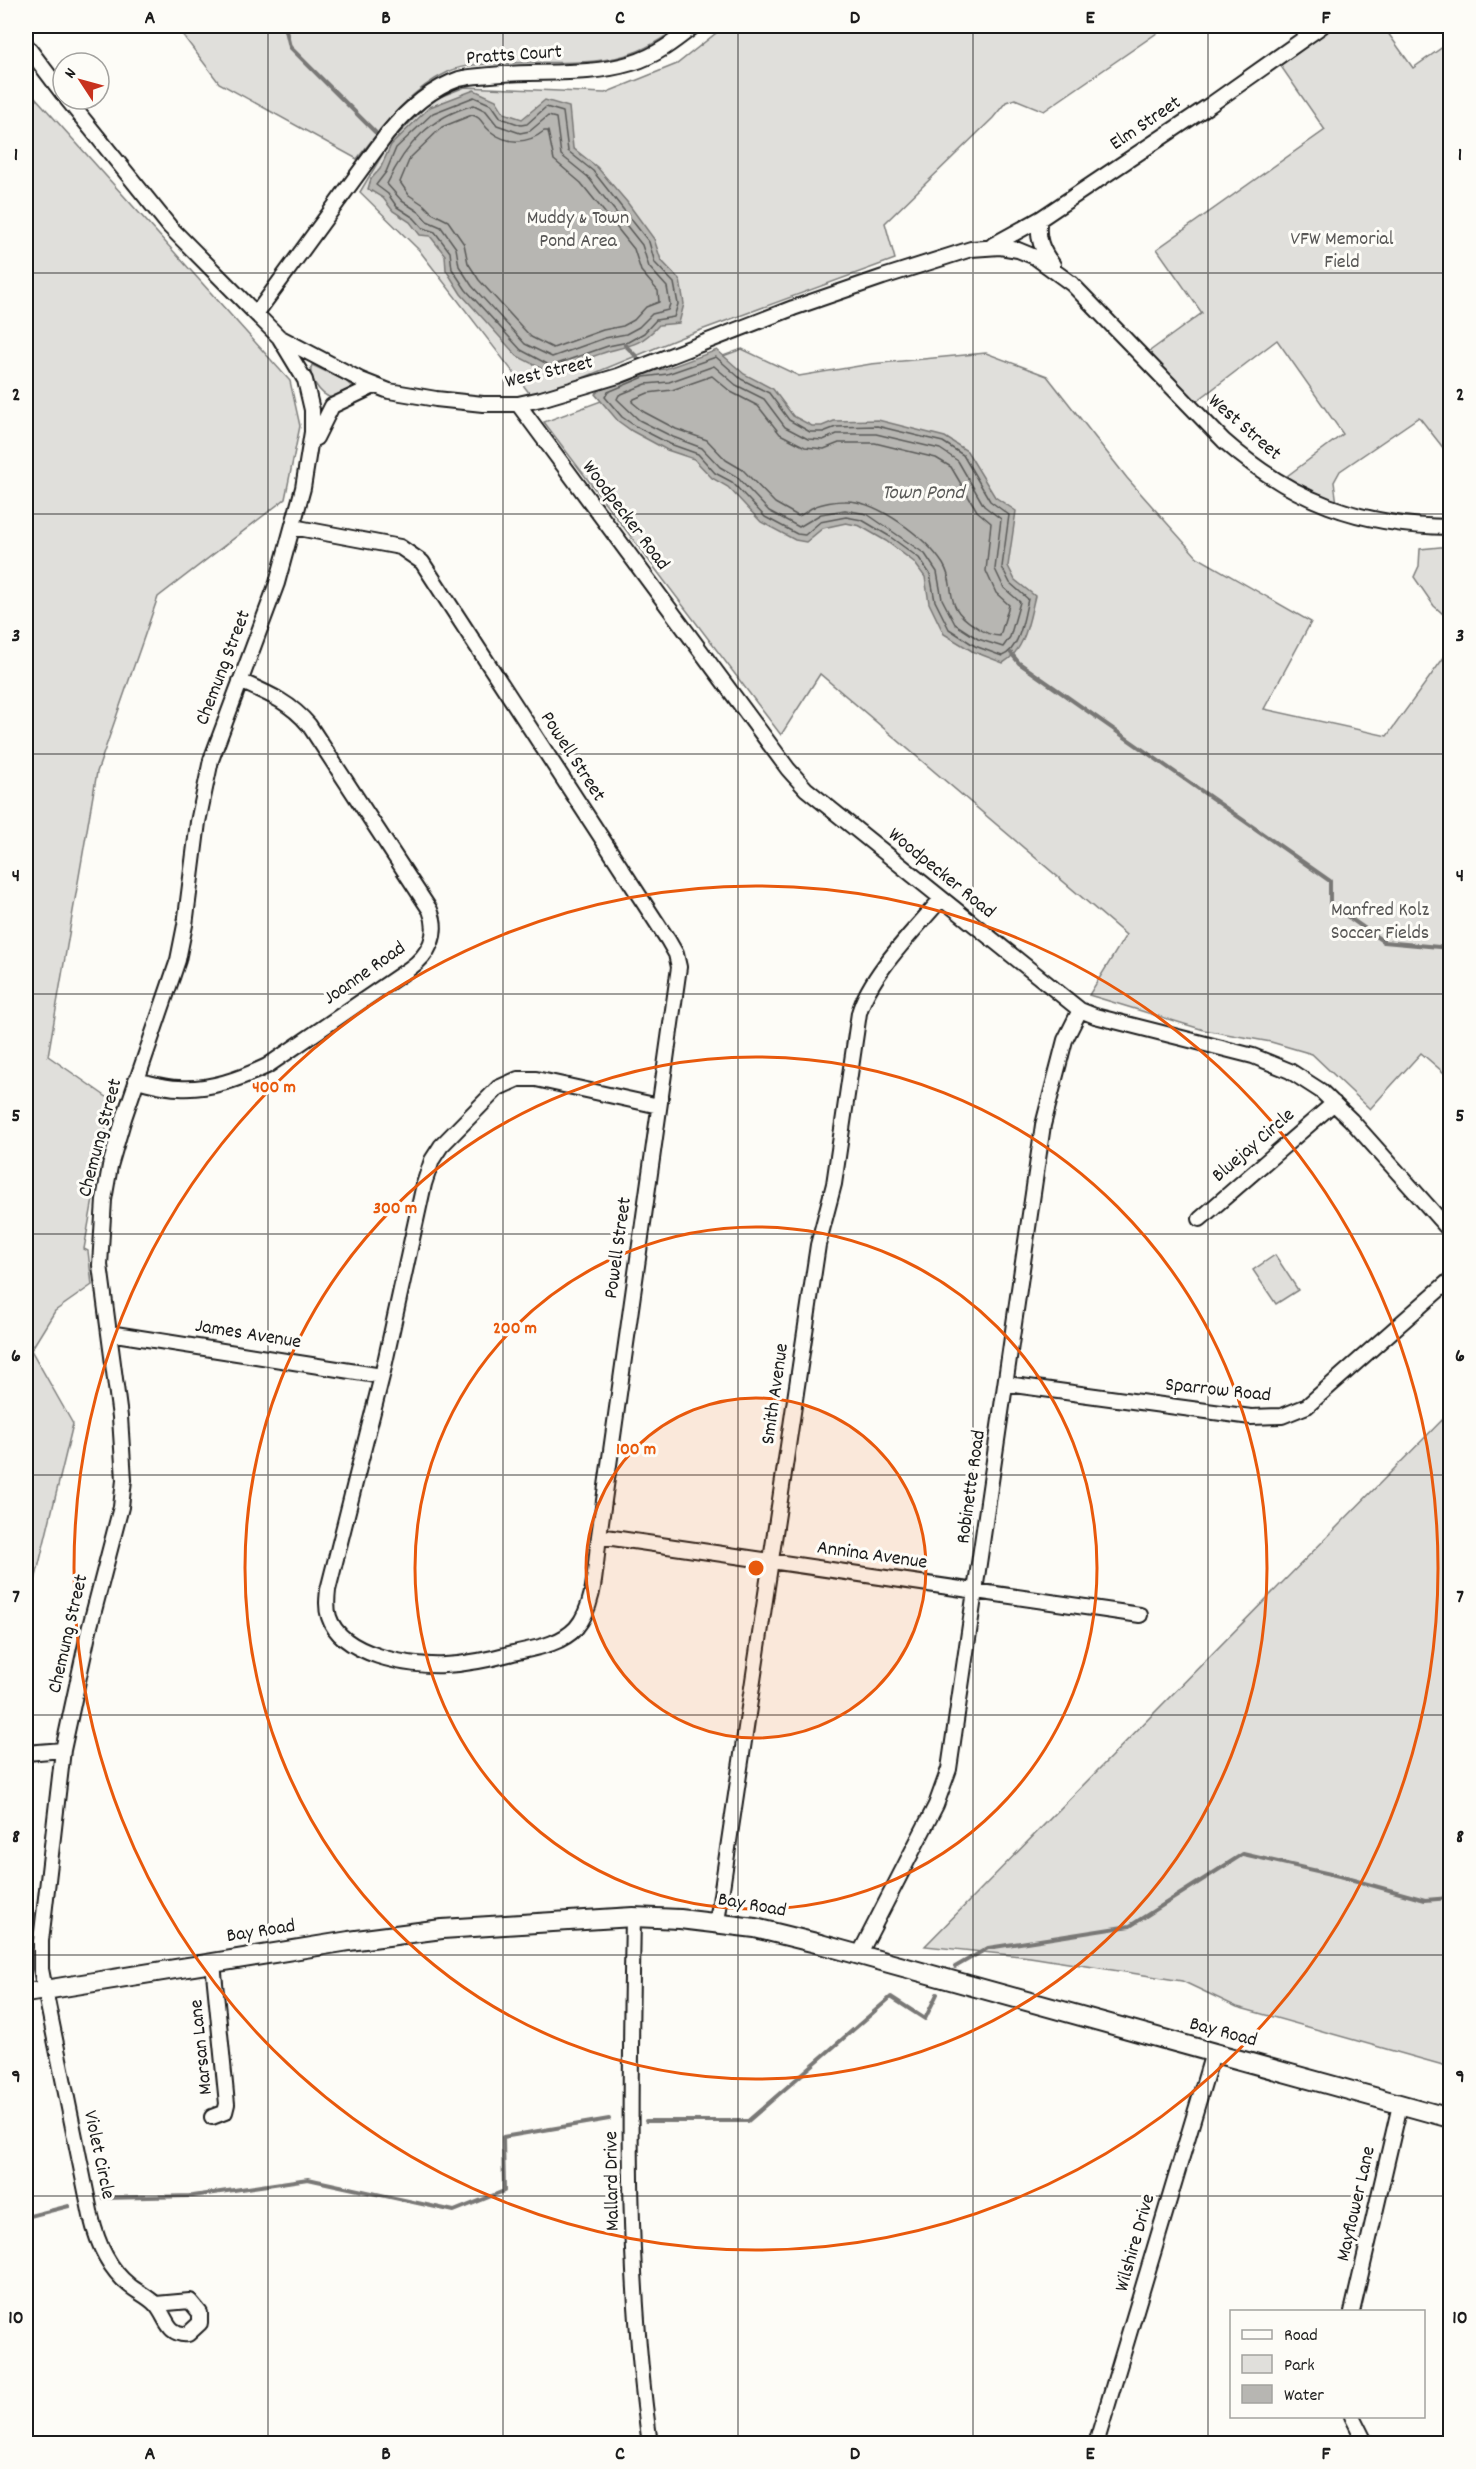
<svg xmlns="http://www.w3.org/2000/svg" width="1476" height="2469" font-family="Dekko,sans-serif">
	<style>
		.green { fill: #e0dfdb; stroke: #7e7e7c; stroke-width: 1.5 }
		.water { fill: #b7b6b2; stroke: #797876; stroke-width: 1.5 }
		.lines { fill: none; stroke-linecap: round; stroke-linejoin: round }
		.shore { stroke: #5a5a58; stroke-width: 1.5 }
		.stream { stroke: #797876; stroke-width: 4 }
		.minor-casing { stroke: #1c1c1c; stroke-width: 18 }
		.major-casing { stroke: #1c1c1c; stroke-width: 22 }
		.minor { stroke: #fdfcf7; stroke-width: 14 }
		.major { stroke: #fdfcf7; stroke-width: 18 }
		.grid { fill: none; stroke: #1c1c1c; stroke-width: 1.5; stroke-opacity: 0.55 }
		.ring { fill: none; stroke: #e8590c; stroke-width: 3 }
		.labels { text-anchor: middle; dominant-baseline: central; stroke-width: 6; stroke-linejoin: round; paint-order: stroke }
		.street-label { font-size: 20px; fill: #1c1c1c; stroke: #fdfcf7 }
		.park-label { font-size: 20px; fill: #575655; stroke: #fdfcf7 }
		.water-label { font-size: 21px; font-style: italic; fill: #5a5a58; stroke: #fdfcf7 }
		.centre { fill: #e8590c; stroke: #fdfcf7; stroke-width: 3 }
		.ring-label { font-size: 18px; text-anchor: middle; font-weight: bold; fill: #e8590c; stroke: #fdfcf7; stroke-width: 6; stroke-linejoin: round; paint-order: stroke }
		.neatline { fill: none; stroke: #1c1c1c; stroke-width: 2 }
		.grid-label { font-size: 20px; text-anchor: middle; font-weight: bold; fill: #1c1c1c }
	</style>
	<rect width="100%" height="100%" fill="#fdfcf7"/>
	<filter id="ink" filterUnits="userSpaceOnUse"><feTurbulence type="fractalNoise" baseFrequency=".0167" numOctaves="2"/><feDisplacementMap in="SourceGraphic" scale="12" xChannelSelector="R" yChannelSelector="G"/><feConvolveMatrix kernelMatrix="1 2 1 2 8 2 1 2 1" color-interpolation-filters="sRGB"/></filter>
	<g filter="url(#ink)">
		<path class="green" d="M176,26h505c-14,9 -27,19 -43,25 -38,16 -87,10 -127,12 -20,1 -44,0 -63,9 -40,19 -64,53 -91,87l-138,-76z
			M725,26h442l-123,85 -29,-12 -9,3 -13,16 -108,105 10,36 -213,78 -138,57h-14l-111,-144 -59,-58 28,-47 44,-45 33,-13 140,6 72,-29z
			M1332,26h51l30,42 37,-26v383l-2,29 -29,-37 -79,54 -6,11 3,22 -54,-25 60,-45 -66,-94 -84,64 -46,-51 55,-40 -45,-64 168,-119 -47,-68z
			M26,87l264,294 10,45 -15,73 -127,98 -61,175 -49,284 63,44 -27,149 4,2 4,34 -37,26 -24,39 42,74 -47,194z
			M742,349l57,27 72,-12 115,-11 61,23 80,102 70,79 114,65 -47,87 123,27 63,-87v429l-29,-25 -51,56 -58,-55 -41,-12 -67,-12 -115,-35 37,-60 -306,-261 -39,61 -237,-313z
			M312,365l34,16 5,5v4l-19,8c-12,-3 -25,-22 -20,-33z
			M1450,546v74l-16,-14 -20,-29 5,-11 1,-17z
			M1275,1255l23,35 -22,14 -23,-34z
			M1450,1412v655l-213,-60 -55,-26 -152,-24 -105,-11z"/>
		<path class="water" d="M474,90l22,10 8,13 18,6 23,-19 24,7 4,41 24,19 30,35 27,37 7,21 19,20 4,24 -5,19 -20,2c-17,19 -26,20 -50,26 -19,6 -39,14 -59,22l-33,-17 -56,-62 -15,-24 -1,-15 -15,-19 -10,-1 -10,-13 -17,-11 -10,-13 -15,-9 3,-10 9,-10 11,-24 39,-38z
			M717,350l27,24 29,15 20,27 19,10h10l12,-5 44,-1 67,17 22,14 28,46 21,14 -8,55 7,14 20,16c-6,23 -9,54 -32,67l-31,-12 -28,-17 -15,-31 -4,-26 -11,-15 -28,-21 -26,-15 -14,-3 -23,5 -17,14 -11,-2 -34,-18 -33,-35 -16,-9 -18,-19 -27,-9 -35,-19 -14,-10 -23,-27 9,-7 39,-16 22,-2z"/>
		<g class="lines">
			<path class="shore" d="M474,97l18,8 9,13 20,7 6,-1 19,-17 17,5 5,39 25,20 56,71 6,21 19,20 4,21 -4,13 -18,3 -12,13 -16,9 -20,4 -57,20 -30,-16 -55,-60 -14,-21 -2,-17 -15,-20 -12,-4 -9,-10 -17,-11 -9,-13 -12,-9 10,-13 10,-24 37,-35z
				M474,105l12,6 11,14 23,8 10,-2 18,-15 8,2 5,37 27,22 54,68 7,22 18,20 3,17 -2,6 -16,4 -13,13 -13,7 -21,4 -53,19 -27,-13 -53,-58 -13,-20 -3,-18 -15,-21 -14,-6 -8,-9 -17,-11 -15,-17c19,-40 43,-67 87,-79z
				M472,115c10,2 10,10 18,16 17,14 38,13 54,0h4l6,29 27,23 53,66 7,22 17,20 1,11 -13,5 -12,13 -11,6 -20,4 -50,18 -22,-11 -52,-57 -11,-17 -4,-19 -16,-23 -16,-8 -8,-8 -15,-10 -9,-13 10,-24 32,-31z
				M716,357l25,22 28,14 20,27 21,12h13l13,-5 41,-1 66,16 20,13 27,46 19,14 -7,52 8,16 18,16c-4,17 -8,51 -26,57l-27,-10 -26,-17 -14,-28 -5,-27 -11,-16 -30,-22 -27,-16 -16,-3 -26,5 -15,13 -8,-1 -32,-17 -33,-35 -17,-9 -17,-19 -28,-10 -35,-18 -13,-9 -17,-20 3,-5 36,-15 23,-3z
				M714,366l22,19 28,14 21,28 23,12 15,1 14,-6h39l64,15 18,12 26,45 17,13 -6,50 9,19 16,14 -10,35 -7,10 -25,-8 -23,-15 -13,-25 -5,-27 -12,-18 -58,-40 -22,-4 -24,4 -22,13 -30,-16 -32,-34 -17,-10 -18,-19 -29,-11 -34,-17 -22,-21 2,-4 27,-11 23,-2z
				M712,376l19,16 27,14 22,28 25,13 19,2 15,-6h36l61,15 15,9 26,44 14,12 -5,48 10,22 13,12 -9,31c-8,0 -18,-5 -25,-10 -34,-21 -17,-38 -32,-62 -17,-26 -66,-64 -98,-63 -9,0 -23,2 -31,6 -6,2 -10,8 -16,9l-23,-13 -32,-33 -17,-10 -19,-20 -31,-11 -32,-17 -12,-10 2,-3 14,-6 24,-3z"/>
			<path class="stream" d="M285,26l5,21 85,85
				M625,345l12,12
				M1011,653l8,10 311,218v23l54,38 66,6
				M955,1967l33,-19 142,-22 113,-72 96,22 86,24 25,-2
				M646,2121h102l143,-124 34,22 12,-25
				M103,2198l90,-2 115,-17 146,32 50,-20 -1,-54 106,-18
				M26,2217l43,-11"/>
			<g class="minor-casing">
				<path id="minor" d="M26,45l37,49
					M67,99l103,128 109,110 82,43 28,11 47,8 47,5h35l23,-5 77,-23 175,-68 90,-31 88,-28 29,-2 18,3 17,7 37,27 152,157c68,60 136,85 226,86
					M1040,219c-4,18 2,32 13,46
					M993,245l47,-26 170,-114 112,-79
					M256,314l131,-180c19,-23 43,-45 72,-55 10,-3 22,-3 32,-4 46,-5 95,2 141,-12 24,-7 43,-22 62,-37
					M518,404l270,365 18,20 274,221 15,6 158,40 37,15 31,20 30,29 99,111
					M316,438l16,-32 42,-20
					M293,527l107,20 22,15 246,378 8,14 3,13 -80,569c-4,29 -3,69 -23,92 -16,17 -41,20 -63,25 -22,6 -45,11 -68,12 -35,2 -104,-10 -116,-48 -3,-9 -2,-18 -1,-27l54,-214 42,-192 8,-24 9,-14 57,-58 20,-9h18l123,27
					M136,1080c14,3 29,8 43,8 31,2 60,-9 88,-22l142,-97c20,-14 31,-35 21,-59l-121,-185c-19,-23 -42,-32 -69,-44
					M1200,1219l134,-116
					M109,1333l273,43
					M1006,1384l245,33 31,-1 25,-10 143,-126
					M599,1536l541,79
					M26,1753l37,-3
					M633,1917c-3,176 -8,352 17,527
					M717,1922l101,-677 16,-61 25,-171c11,-39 55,-82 82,-114
					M859,1955l77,-150 13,-36 94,-644 22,-85 15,-30
					M212,2117l13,-5 2,-8 -14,-141
					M156,2304l34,-3 10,12v10l-12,11c-21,2 -21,-17 -32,-29 -7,-8 -19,-13 -27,-20 -21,-17 -32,-43 -38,-69l-46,-226 -4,-21v-28l22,-191 26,-120 32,-123 3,-27 -4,-63 -20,-152 4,-65 6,-34 14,-48 54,-158 7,-35 13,-103 13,-62 66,-177 26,-95 9,-56v-22l-7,-30 -26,-43
					M1352,2312l48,-207
					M1352,2416l14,28
					M1096,2444l117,-391"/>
			</g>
			<g class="major-casing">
				<path id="major" d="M26,1993l323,-52 93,-12 191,-12 47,2 75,9 65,16 630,174"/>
			</g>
			<use href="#minor" class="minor"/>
			<use href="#major" class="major"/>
		</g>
	</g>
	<path class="grid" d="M268,26v2418M503,26v2418M738,26v2418M973,26v2418M1208,26v2418M26,273h1424M26,514h1424M26,754h1424M26,994h1424M26,1234h1424M26,1475h1424M26,1715h1424M26,1955h1424M26,2196h1424"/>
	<circle cx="756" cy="1568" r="170" fill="#e8590c" fill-opacity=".12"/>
	<g class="ring">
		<circle cx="756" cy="1568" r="170"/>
		<circle cx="756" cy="1568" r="341"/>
		<circle cx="756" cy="1568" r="511"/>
		<circle cx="756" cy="1568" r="682"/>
	</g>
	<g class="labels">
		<g class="street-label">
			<text transform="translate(514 56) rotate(-4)">Pratts Court</text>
			<text transform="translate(1146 124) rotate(-34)">Elm Street</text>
			<text transform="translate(549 373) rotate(-13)">West Street</text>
			<text transform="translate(1244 428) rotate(41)">West Street</text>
			<text transform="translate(625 516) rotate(53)">Woodpecker Road</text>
			<text transform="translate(224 668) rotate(-69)">Chemung Street</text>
			<text transform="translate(572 757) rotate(57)">Powell Street</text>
			<text transform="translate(941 874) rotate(39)">Woodpecker Road</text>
			<text transform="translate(365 974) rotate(-35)">Joanne Road</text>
			<text transform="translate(101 1138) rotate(-75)">Chemung Street</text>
			<text transform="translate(1254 1146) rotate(-41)">Bluejay Circle</text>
			<text transform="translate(619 1248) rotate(-82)">Powell Street</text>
			<text transform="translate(248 1335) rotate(9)">James Avenue</text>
			<text transform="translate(1218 1391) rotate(6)">Sparrow Road</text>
			<text transform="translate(776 1394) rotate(-82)">Smith Avenue</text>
			<text transform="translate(972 1487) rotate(-82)">Robinette Road</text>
			<text transform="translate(872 1556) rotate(8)">Annina Avenue</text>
			<text transform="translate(69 1634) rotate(-77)">Chemung Street</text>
			<text transform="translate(752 1906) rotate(10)">Bay Road</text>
			<text transform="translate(261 1932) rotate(-9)">Bay Road</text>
			<text transform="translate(1223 2033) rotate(15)">Bay Road</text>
			<text transform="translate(202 2047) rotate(-96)">Marsan Lane</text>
			<text transform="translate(98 2155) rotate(78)">Violet Circle</text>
			<text transform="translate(613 2181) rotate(-91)">Mallard Drive</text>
			<text transform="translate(1357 2204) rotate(-77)">Mayflower Lane</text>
			<text transform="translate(1136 2243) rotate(-74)">Wilshire Drive</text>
		</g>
		<g class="park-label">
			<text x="578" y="219">Muddy &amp; Town<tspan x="578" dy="23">Pond Area</tspan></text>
			<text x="1342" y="240">VFW Memorial<tspan x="1342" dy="23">Field</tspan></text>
			<text x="1380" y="911">Manfred Kolz<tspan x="1380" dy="23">Soccer Fields</tspan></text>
		</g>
		<g class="water-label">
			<text x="923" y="494">Town Pond</text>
		</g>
	</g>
	<circle cx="756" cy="1568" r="9" class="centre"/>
	<g class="ring-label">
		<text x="274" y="1092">400 m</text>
		<text x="395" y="1213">300 m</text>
		<text x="515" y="1333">200 m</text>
		<text x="636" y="1454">100 m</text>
	</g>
	<rect width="1476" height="2469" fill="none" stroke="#fdfcf7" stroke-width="66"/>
	<rect x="1230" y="2310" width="195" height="108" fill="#fdfcf7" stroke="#a3a29f" stroke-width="1.5"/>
	<rect x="1242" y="2330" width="30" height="9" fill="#fdfcf7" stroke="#a3a29f" stroke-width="1.5"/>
	<text x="1284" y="2340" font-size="18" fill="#1c1c1c">Road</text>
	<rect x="1242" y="2355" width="30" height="18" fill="#e0dfdb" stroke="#a3a29f" stroke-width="1.5"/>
	<text x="1284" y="2370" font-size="18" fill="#1c1c1c">Park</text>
	<rect x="1242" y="2385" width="30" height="18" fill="#b7b6b2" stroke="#a3a29f" stroke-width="1.5"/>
	<text x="1284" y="2400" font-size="18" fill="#1c1c1c">Water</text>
	<g transform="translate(81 81) rotate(306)"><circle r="28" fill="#fdfcf7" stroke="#a3a29f" stroke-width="1.5"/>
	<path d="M0-4.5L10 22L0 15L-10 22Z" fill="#c8321e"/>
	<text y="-9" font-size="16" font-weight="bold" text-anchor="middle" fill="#1c1c1c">N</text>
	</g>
	<rect x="33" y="33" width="1410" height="2403" class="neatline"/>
	<g class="grid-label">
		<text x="150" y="23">A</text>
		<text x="386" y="23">B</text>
		<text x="620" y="23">C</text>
		<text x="855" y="23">D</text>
		<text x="1090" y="23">E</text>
		<text x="1326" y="23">F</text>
		<text x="16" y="160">1</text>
		<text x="1460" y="160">1</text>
		<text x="16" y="400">2</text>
		<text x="1460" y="400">2</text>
		<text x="16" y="641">3</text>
		<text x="1460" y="641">3</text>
		<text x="16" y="881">4</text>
		<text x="1460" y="881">4</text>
		<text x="16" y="1121">5</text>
		<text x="1460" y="1121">5</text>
		<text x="16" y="1361">6</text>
		<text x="1460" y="1361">6</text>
		<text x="16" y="1602">7</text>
		<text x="1460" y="1602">7</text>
		<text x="16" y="1842">8</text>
		<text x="1460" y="1842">8</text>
		<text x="16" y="2082">9</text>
		<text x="1460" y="2082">9</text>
		<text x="16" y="2323">10</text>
		<text x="1460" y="2323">10</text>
		<text x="150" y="2459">A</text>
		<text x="386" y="2459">B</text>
		<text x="620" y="2459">C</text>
		<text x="855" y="2459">D</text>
		<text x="1090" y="2459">E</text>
		<text x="1326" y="2459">F</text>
	</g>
</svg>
